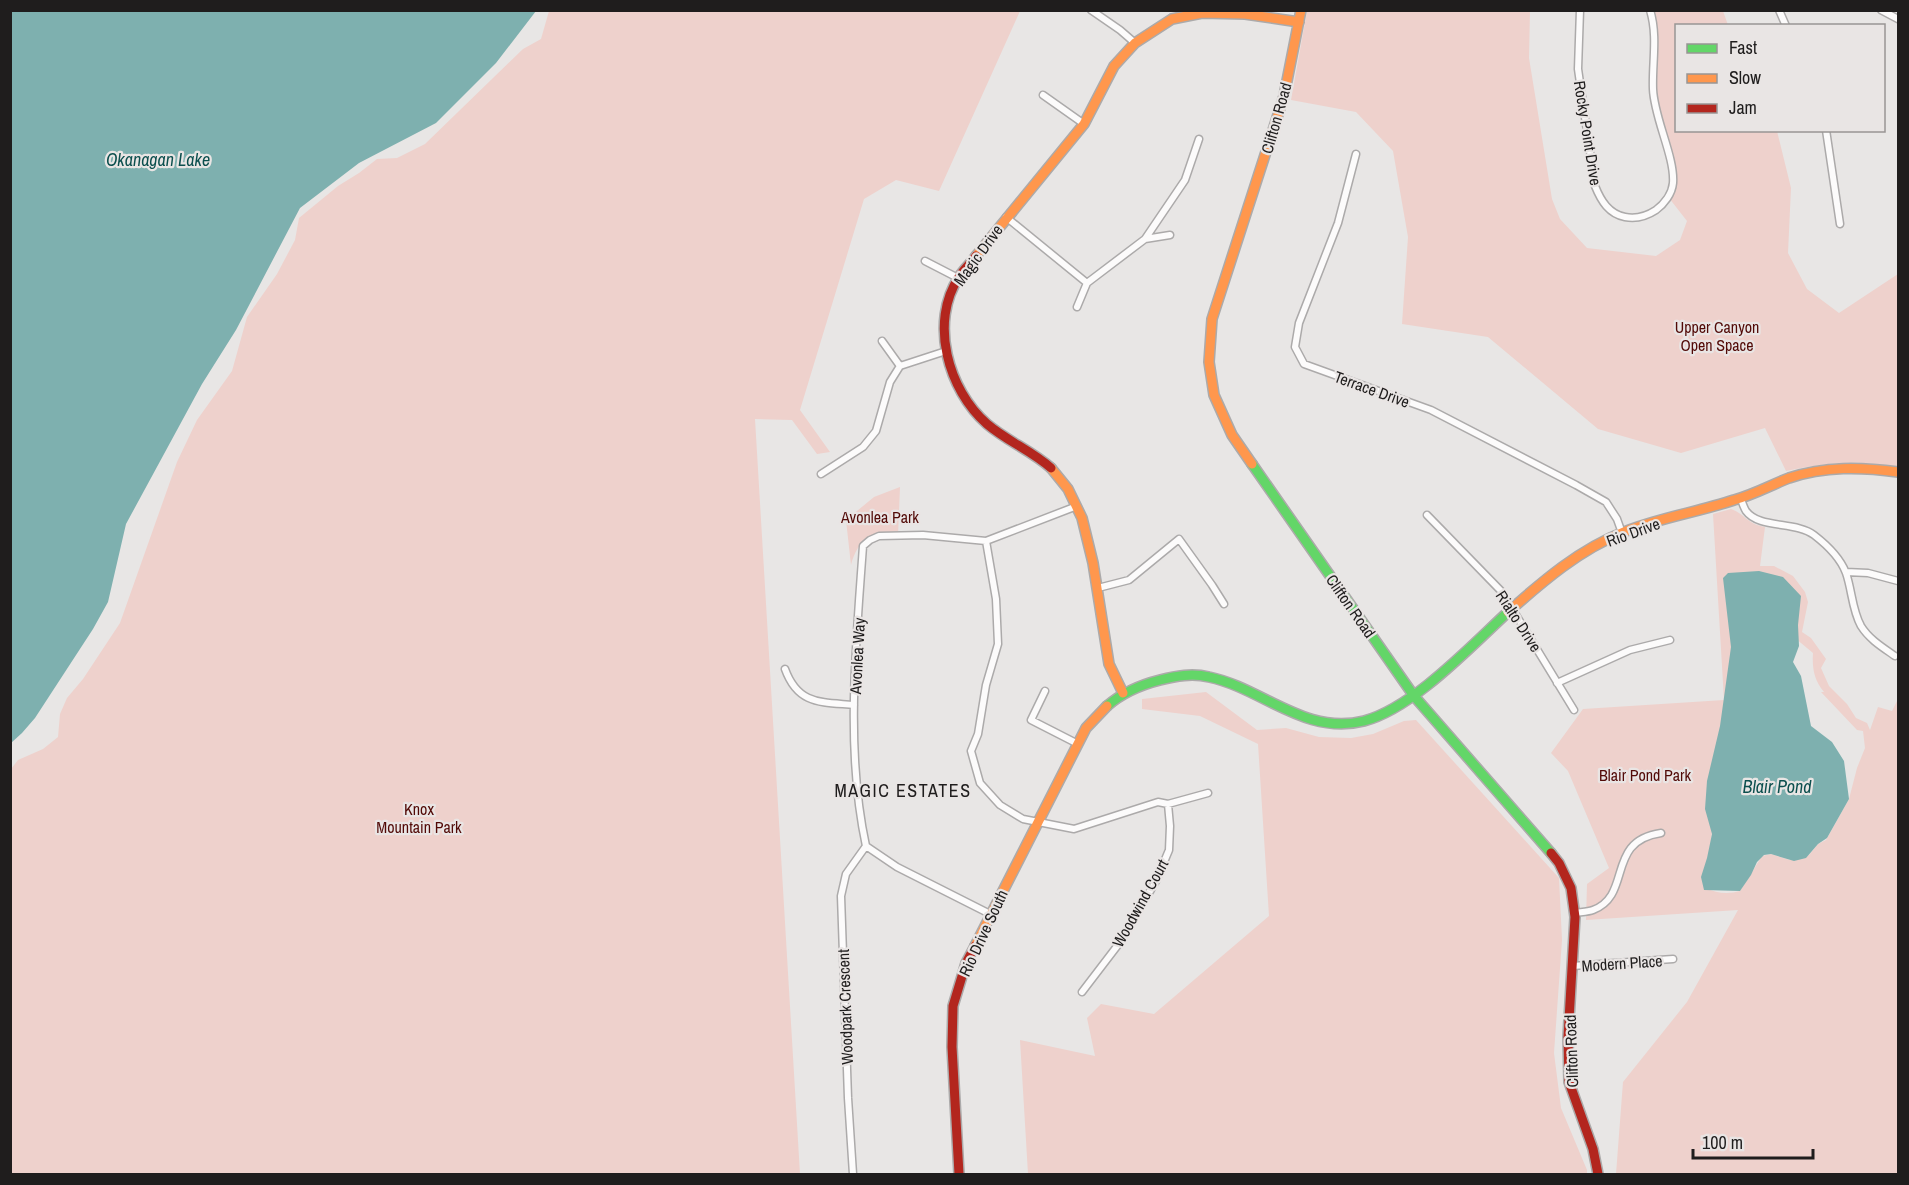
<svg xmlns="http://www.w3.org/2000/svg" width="1909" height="1185" font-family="'Archivo Narrow',sans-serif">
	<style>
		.green { fill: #eed1cc; fill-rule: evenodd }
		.water { fill: #7eb0af }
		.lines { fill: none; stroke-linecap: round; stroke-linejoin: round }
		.street-casing { stroke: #acaaaa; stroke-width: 9 }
		.fast-casing { stroke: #acaaaa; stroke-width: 12 }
		.slow-casing { stroke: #acaaaa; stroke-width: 12 }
		.jam-casing { stroke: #acaaaa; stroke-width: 12 }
		.street { stroke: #fcfbfb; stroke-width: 6 }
		.fast { stroke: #63d668; stroke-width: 9 }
		.slow { stroke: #ff974d; stroke-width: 9 }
		.jam { stroke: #b3261e; stroke-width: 9 }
		.labels { text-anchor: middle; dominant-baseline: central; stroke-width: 4.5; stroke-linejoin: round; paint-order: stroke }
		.street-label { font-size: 16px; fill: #1f1d1d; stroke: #e9e5e4 }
		.park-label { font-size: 16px; fill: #520a07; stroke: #e9e5e4 }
		.water-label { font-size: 18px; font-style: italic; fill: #0c4f4e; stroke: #e9e5e4 }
		.neighbourhood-label { font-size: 18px; letter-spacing: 1.5px; fill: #1f1d1d; stroke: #e9e5e4 }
	</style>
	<rect width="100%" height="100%" fill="#e8e6e5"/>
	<path class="green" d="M1664,10l59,1 5,14 -52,1v104l101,1 14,57 -3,65 19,36 32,24 59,-39v194c-41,-9 -71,-5 -112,3l-21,-43 -84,25 -83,-24 -110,-92 -86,-13 6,-87 -15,-86 -37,-39 -65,-12 16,-89h223l-1,47 23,141 8,20 27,29 69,8 24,-16 7,-19 -18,-23 5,-15 -20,-93 2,-53 -2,-25z
		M549,11h471l-81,180 -43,-11 -32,19 -64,211 30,42 -13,2 -25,-34 -37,-1 45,755h-789v-405l7,-9 25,-11 15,-12 2,-23 7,-16 16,-19 37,-56 57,-161 20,-42 35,-49 15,-54 30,-43 18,-34 4,-22 39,-32 21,-13 18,-14 20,-1 28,-14 98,-95 18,-10z
		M900,487l-2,49 -28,1c-11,6 -16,16 -19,28l-5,-45 28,-23z
		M1731,509c14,5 16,15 34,18l-5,39h14l19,10 12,16 3,10 -6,30 9,6 15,21 -5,9 8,18 18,18 9,14 11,5 3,7 8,-23 14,4 6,-12v475h-282l7,-92 64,-80 51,-92 -152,10 1,-36 22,-16 -41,-97 -17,-18 32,-44 141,-9 -11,-186zM1795,638l18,15c-1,15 1,27 11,39h-3l36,38 6,1 2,17 -8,20 -8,31 -23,41 -8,4 -9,11 -19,5 -19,-6 -9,2 -22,35c-10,3 -24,3 -33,-3l7,-80z
		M1206,692l51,38 29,-2 33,9 32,1 22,-4 31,-13 12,-1 143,158 3,62 -8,113 7,55 26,62v4h-559l-8,-134 75,16 -8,-38 14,-14 53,10 115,-98 -11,-172 -58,-28 -58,-7v-10z"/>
	<path class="water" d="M11,10l525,1 -40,52 -60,60 -77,40 -59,45 -64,122 -34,54 -76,140 -18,78 -15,27 -58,89 -13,15 -11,10z
		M1759,571l24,6 18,19 -3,29 1,21 -6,16 8,14 10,50 21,16 12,19 5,38 -22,39 -9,6 -12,14 -12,3 -23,-7 -7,1 -7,7 -6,13 -11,16 -36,-1 -3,-13 6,-19 5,-24 -7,-25 2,-28 13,-55 11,-79 -8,-69 5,-5z"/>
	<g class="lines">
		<g class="street-casing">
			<path id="street" d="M1091,10l29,20 15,13
				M1580,10l-2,59 17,117c6,15 14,28 30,31 11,2 22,-1 31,-7 8,-6 16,-16 17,-27 2,-26 -19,-65 -20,-94 -1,-26 5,-53 -3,-79
				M1779,10l7,16
				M1881,10l17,9
				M1043,95l41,29
				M1826,130l14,94
				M1356,154l-18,69 -39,100 -4,24 9,17 127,46 145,75 30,17 11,17 5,14
				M1006,217l81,66 58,-44 40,-59 14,-41
				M1145,239l25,-4
				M925,261l33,17
				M1077,307l10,-24
				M882,341l18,25
				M821,474l42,-27 13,-16 14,-49 10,-16 46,-15
				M1741,499c1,3 3,9 5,12 13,18 50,10 68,24 13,10 26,22 32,38 6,17 6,37 15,53 8,13 21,21 34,30
				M1427,515l75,77 72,118
				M986,541l10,58 2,45 -12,41 -8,49 -7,17 9,32 20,22 23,14 51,10 84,-27 10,2 40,-11
				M1846,572l22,1 30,8
				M1098,588l31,-8 50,-41 33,46 12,19
				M785,669c13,36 36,33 69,36
				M1557,683l73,-33 40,-10
				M1045,691l-14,29 47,24
				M1574,913c6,-1 14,-1 19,-3 40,-15 12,-69 68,-77
				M990,914l-93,-47 -31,-21c-21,-97 -10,-201 -3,-300l7,-6 9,-4 44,-1 63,6 91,-35
				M1572,966l101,-7
				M1082,992l39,-51 35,-60 13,-31 1,-24 -2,-22
				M853,1174l-5,-76 -7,-202 5,-22 20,-28"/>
		</g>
		<g class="fast-casing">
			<path id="fast" d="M1252,464l162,232 137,157
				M1107,706c15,-13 33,-21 53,-26 16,-4 32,-7 49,-3 53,11 96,59 155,44 49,-13 106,-74 144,-109"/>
		</g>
		<g class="slow-casing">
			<path id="slow" d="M976,256l108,-132 30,-58 21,-23 37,-24 30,-6 43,1 54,8
				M1252,464l-20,-29 -18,-40 -5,-33 3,-43 72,-223 17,-86
				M1051,468l17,21 14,29 11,45 16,101 14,29
				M1508,612c35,-31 72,-63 116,-80 35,-14 74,-20 110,-32 19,-5 37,-15 55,-22 36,-12 72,-11 109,-6
				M975,946l111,-218 21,-22"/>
		</g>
		<g class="jam-casing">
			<path id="jam" d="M976,256c-5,7 -12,13 -17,21 -30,45 -11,113 28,147 20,17 45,27 64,44
				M1551,853l8,10 12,25 4,29 -7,120 1,45 24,67 5,25
				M959,1174l-7,-127 1,-41 13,-43 9,-17"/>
		</g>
		<use href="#street" class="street"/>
		<use href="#fast" class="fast"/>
		<use href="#slow" class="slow"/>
		<use href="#jam" class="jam"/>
	</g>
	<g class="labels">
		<g class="street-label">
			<text transform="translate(1276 118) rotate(-74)">Clifton Road</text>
			<text transform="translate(1588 133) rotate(81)">Rocky Point Drive</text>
			<text transform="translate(978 255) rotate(-54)">Magic Drive</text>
			<text transform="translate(1372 389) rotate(20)">Terrace Drive</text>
			<text transform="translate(1633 532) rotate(-20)">Rio Drive</text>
			<text transform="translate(1351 606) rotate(55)">Clifton Road</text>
			<text transform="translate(1519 621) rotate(57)">Rialto Drive</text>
			<text transform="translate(857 656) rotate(-87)">Avonlea Way</text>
			<text transform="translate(1140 903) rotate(-61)">Woodwind Court</text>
			<text transform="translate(983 933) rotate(-65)">Rio Drive South</text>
			<text transform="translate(1622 963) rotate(-4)">Modern Place</text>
			<text transform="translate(845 1007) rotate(-92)">Woodpark Crescent</text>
			<text transform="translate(1571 1051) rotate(-92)">Clifton Road</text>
		</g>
		<g class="park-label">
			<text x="1717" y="327">Upper Canyon<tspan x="1717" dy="18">Open Space</tspan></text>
			<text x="880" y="517">Avonlea Park</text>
			<text x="1645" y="775">Blair Pond Park</text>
			<text x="419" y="809">Knox<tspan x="419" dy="18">Mountain Park</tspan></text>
		</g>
		<g class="water-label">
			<text x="158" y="159">Okanagan Lake</text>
			<text x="1777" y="786">Blair Pond</text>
		</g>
		<g class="neighbourhood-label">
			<text x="903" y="790">MAGIC ESTATES</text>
		</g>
	</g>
	<rect width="1909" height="1185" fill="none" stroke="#1f1d1d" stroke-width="24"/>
	<rect x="1675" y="24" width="210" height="108" fill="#e9e5e4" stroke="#989594" stroke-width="1.5"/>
	<rect x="1687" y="44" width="30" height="9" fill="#63d668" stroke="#989594" stroke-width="1.5"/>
	<text x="1729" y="54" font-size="18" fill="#1f1d1d">Fast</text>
	<rect x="1687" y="74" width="30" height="9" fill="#ff974d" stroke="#989594" stroke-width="1.5"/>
	<text x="1729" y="84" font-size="18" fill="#1f1d1d">Slow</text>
	<rect x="1687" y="104" width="30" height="9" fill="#b3261e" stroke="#989594" stroke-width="1.5"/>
	<text x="1729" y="114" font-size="18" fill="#1f1d1d">Jam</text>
	<path d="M1693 1149v9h120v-9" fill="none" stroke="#1f1d1d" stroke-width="3"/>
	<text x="1702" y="1149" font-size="18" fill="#1f1d1d" stroke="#e9e5e4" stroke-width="4.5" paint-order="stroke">100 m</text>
</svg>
